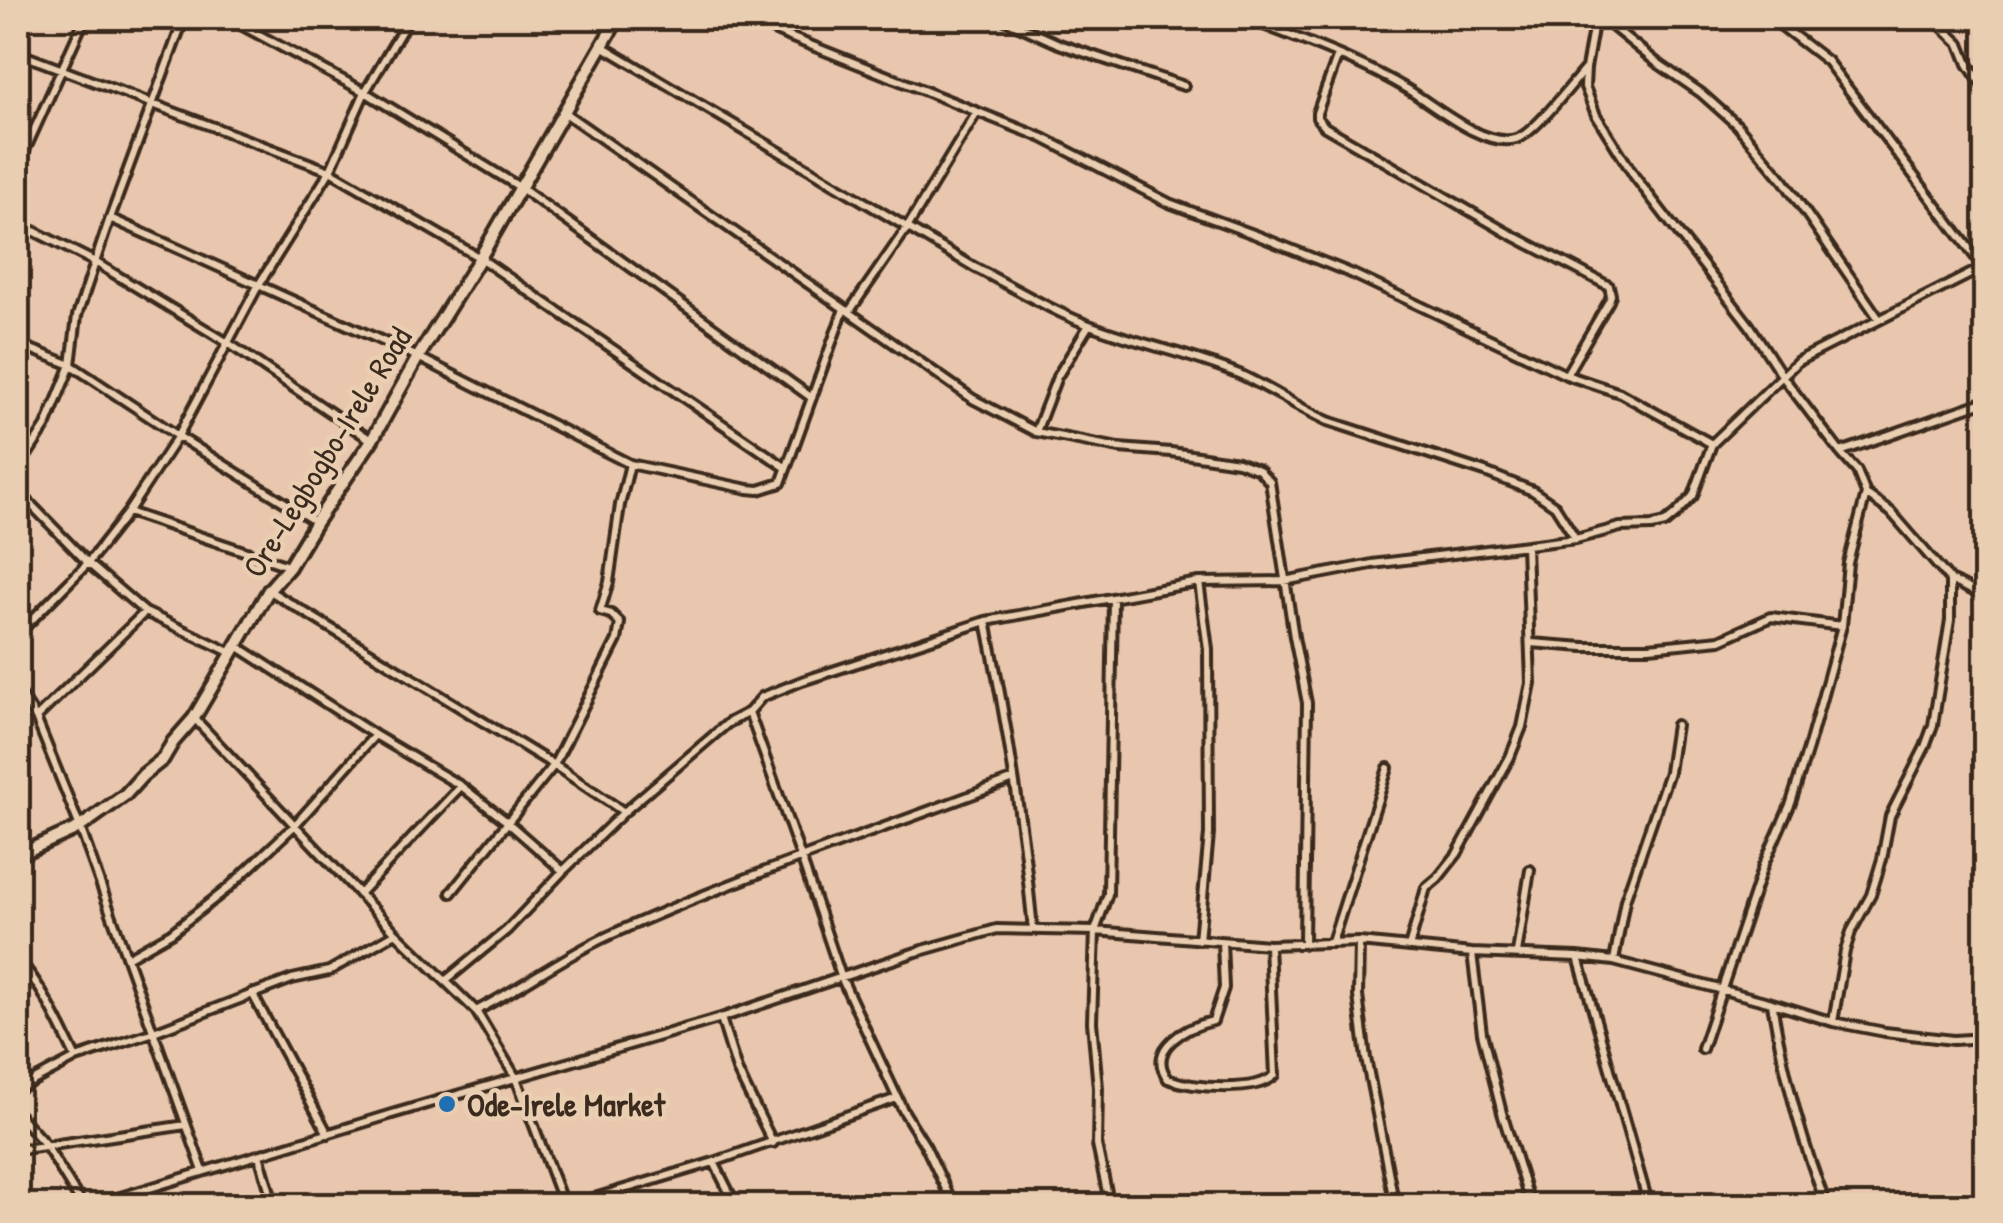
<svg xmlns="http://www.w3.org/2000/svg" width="2003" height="1223" font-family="'Patrick Hand',sans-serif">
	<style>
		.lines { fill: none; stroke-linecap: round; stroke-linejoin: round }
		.minor-casing { stroke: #3b2a1e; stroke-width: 14 }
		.secondary-casing { stroke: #3b2a1e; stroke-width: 18 }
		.minor { stroke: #eaceb1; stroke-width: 6 }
		.secondary { stroke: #eaceb1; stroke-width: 10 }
		.poi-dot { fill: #1f6fb2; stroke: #eaceb1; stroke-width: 4 }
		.labels { text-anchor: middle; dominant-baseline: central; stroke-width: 9; stroke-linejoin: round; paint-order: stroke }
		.street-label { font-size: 32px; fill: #3b2a1e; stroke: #eaceb1 }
		.poi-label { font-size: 32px; font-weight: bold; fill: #3b2a1e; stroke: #eaceb1; text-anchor: start }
	</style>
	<rect width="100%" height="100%" fill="#e9c7ae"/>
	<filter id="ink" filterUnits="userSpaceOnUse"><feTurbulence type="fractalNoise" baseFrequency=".01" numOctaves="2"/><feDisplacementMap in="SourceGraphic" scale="20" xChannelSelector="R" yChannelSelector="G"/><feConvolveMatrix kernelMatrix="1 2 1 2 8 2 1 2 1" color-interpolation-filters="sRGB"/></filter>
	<g filter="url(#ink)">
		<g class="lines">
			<g class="minor-casing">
				<path id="minor" d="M228,18l137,74 156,96 291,210
					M747,18l38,17 258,103 126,65 87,32 97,39 213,101 54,18 92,51
					M1001,18l58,26 125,42
					M1246,18c54,22 111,41 161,71 27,16 76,59 109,50 18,-5 54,-53 69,-70
					M1595,18l-9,50 -1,19 11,28 39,62 115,149 33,51 57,75 17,19 9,23 25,18 59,68 32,15 4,4
					M1602,18l54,44 45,31 36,32 47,56 95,138
					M1771,18l56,43 159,210
					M1933,18l27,26 8,20 18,27
					M602,46l372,221c37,19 79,45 118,59 48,18 99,28 147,48 31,14 58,33 89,47l157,51 48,19 22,15 21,33
					M18,53l312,118 150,87 305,209
					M1338,55l-21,58v5l8,9 181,105 103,54 2,9 -2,6 -43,74
					M565,113l408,286 63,33 83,16 52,4 67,10 21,8 11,12 24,155 13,66 -3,240
					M18,166l67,-148
					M110,218l308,139 212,107 118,25 11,1 22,-7 63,-174
					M18,223l77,39 133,81 143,97
					M849,312l58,-84 70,-116
					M18,344l53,21 107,71 138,86
					M1036,432l21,-55 32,-52
					M1840,452l146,-51
					M18,469l28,-43 25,-61 6,-49 33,-98 74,-200
					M18,491l70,72 57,49 87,41
					M128,512l160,54
					M270,591l284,174 70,47
					M986,621c21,102 37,204 47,308
					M18,634l70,-71 40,-51 50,-76 80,-150 72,-115 35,-79 44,-74
					M1531,643l53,4h65l71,-7 51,-23 71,9
					M237,646l138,89 86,51 45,35 57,50
					M18,690l18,28 44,109 123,344
					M749,712l52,145 41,122 61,131 23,37 28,59
					M36,718l109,-106
					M194,718l202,215 80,78 40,67 48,128
					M451,893l103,-128 63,-125 3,-17 -9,-9 -11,-3 9,-29 11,-77 10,-41
					M359,894l102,-108
					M1199,940l10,-106 -1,-185 -9,-67
					M1222,942l2,46 -11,33c-26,6 -68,27 -45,58 25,9 88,14 107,-4l-6,-130
					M1332,942l56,-174
					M1359,942l-1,54 8,62 29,148
					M1409,947l17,-59 12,-10 19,-24 53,-97 12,-30 9,-44 -5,-137
					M1472,953l10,80 20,80 29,93
					M1517,953l13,-83
					M1578,957l71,249
					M127,958l44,-25 56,-44 67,-63 81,-91
					M18,959c25,28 41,65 58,99
					M1614,961l11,-61 44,-128 7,-47
					M445,981l62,-51 56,-59 61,-59 104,-89 21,-11 13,-15 40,-16 184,-60 213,-39 85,-1 88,-17 204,-25 44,-12 32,-1 13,-3 11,-9 17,-18 19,-52 86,-83 188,-95
					M252,993l76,141
					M1772,1004c12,69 29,137 55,202
					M476,1011c45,-23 86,-54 132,-75 132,-60 270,-105 406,-157
					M721,1018l16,52 36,73
					M1833,1022l12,-71 6,-19 20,-37 11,-36 8,-43 35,-69 8,-22 17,-105v-40
					M1979,1039l7,38
					M1702,1049l61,-183 28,-63 18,-58 33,-119 6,-63 18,-69
					M18,1089l58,-31 75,-25 141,-54 37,-8 67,-38
					M18,1114l27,30 38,62
					M18,1150l168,-25
					M259,1155l15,51
					M714,1162l22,44
					M91,1206l301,-92 329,-96 195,-66 81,-23 98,2 174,14 90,-3 113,11 106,4 36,4 158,42 61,19 52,10 68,8 33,-2
					M568,1206l146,-44 183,-64
					M1110,1206l-13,-61 1,-57 -6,-66 3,-91 13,-37 5,-295"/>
			</g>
			<g class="secondary-casing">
				<path id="secondary" d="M18,855l62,-28 45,-32 18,-20 20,-16 10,-17 21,-24 75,-128 20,-23 27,-45 56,-82 46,-83 62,-99 138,-240"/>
			</g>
			<use href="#minor" class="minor"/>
			<use href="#secondary" class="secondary"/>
		</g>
	</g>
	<circle class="poi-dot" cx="447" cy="1104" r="10"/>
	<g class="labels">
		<g class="street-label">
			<text transform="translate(327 452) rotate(-58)">Ore-Legbogbo-Irele Road</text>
		</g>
		<g class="poi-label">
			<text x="467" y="1104">Ode-Irele Market</text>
		</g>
	</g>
	<rect width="2003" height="1223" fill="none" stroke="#eaceb1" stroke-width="60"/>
	<rect x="30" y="30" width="1943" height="1163" fill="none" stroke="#3b2a1e" stroke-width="4" filter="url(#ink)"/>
</svg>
